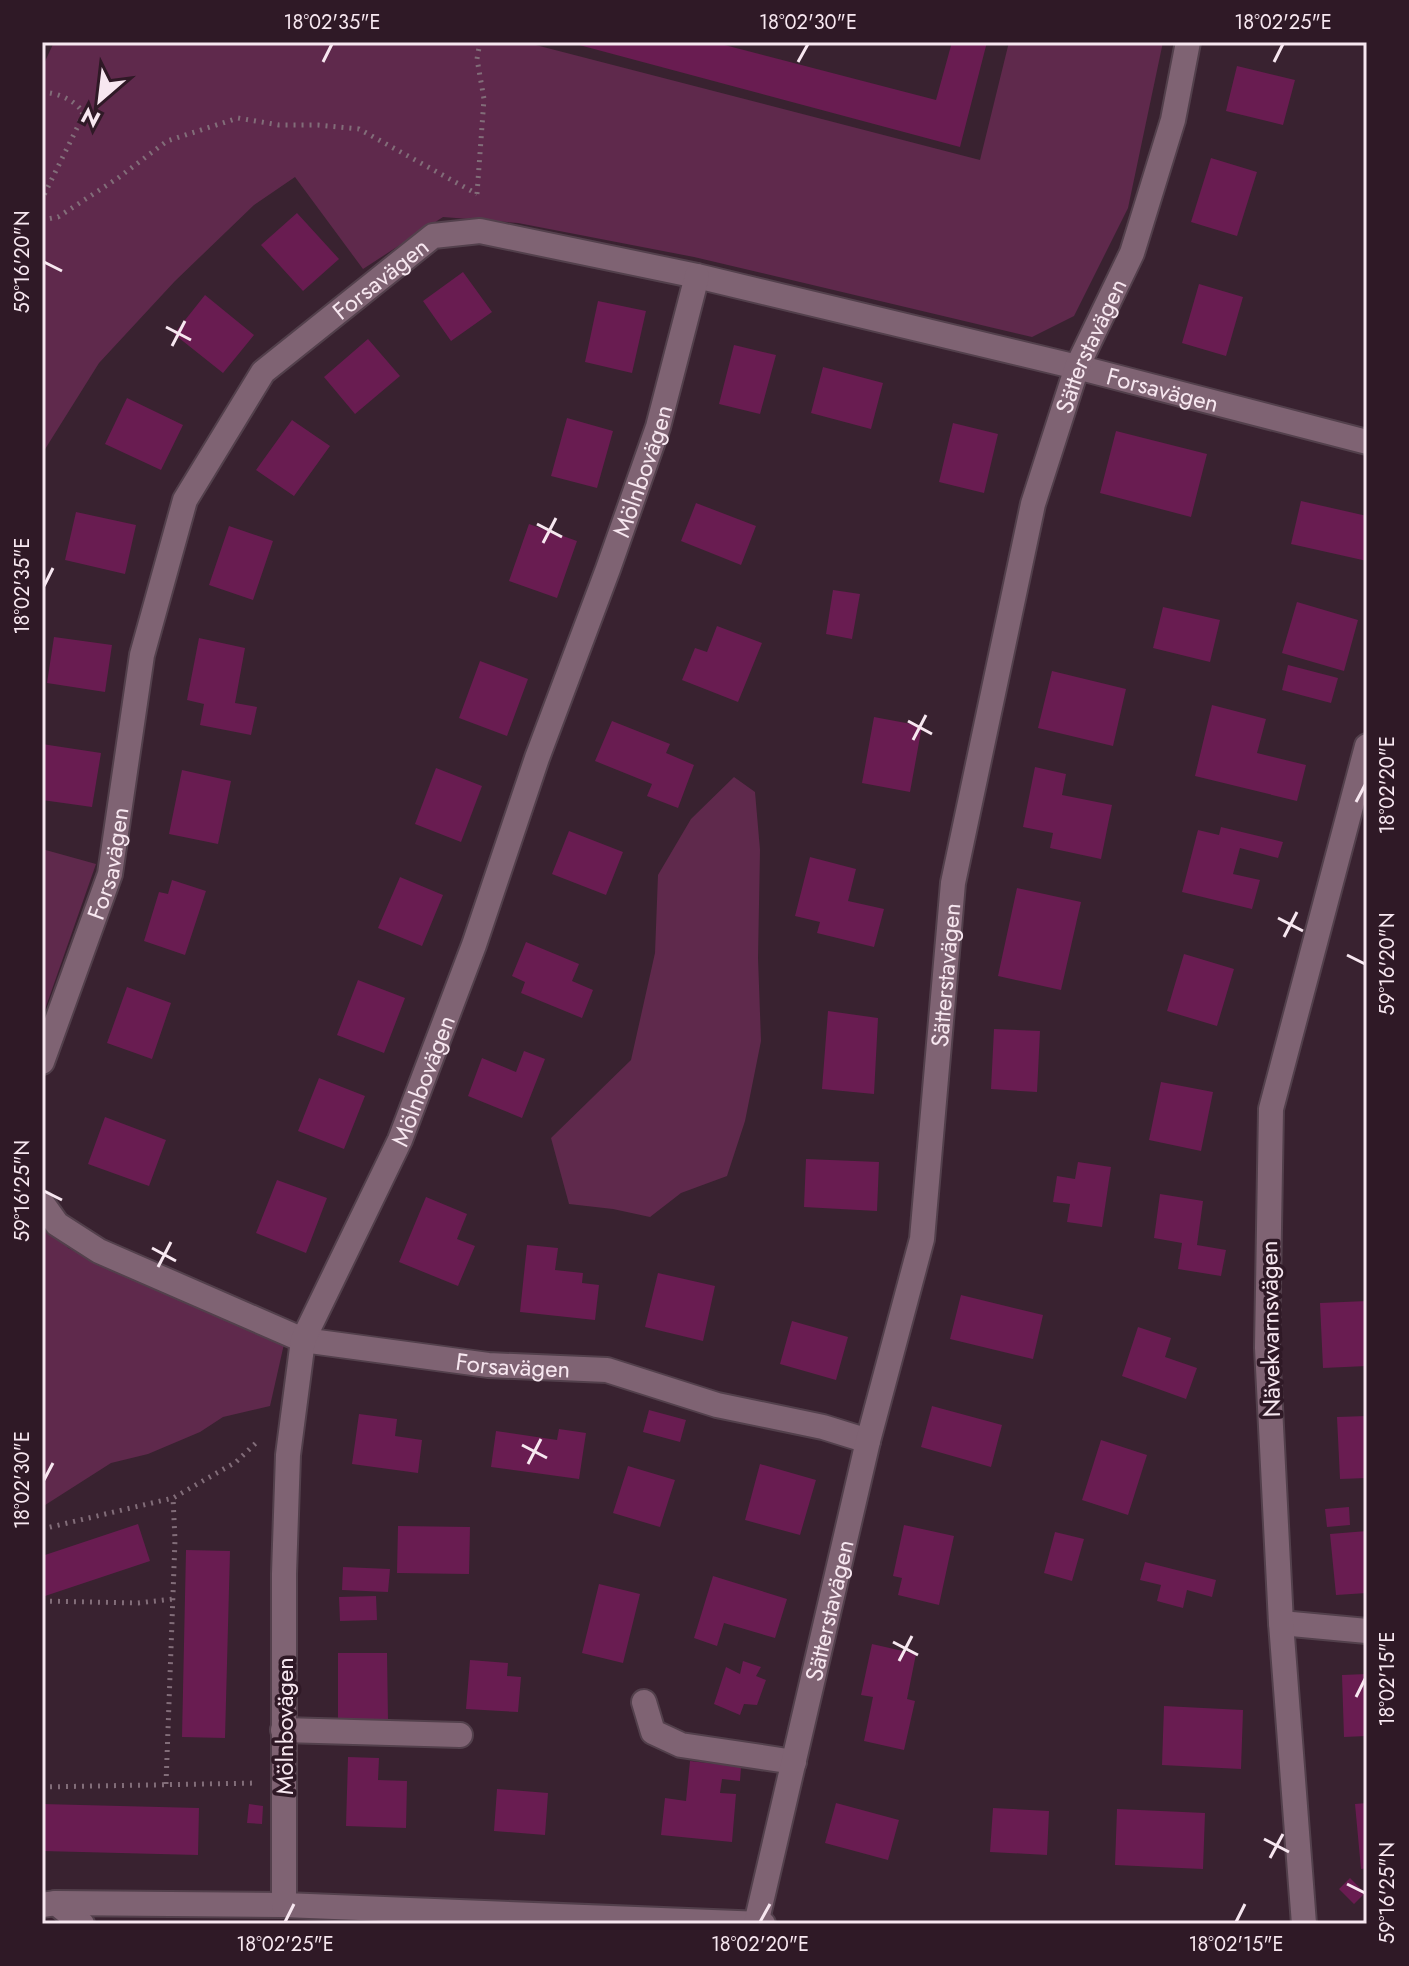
<svg xmlns="http://www.w3.org/2000/svg" width="1409" height="1966" font-family="Jost,sans-serif">
	<style>
		.green { fill: #5f294c }
		.building { fill: #691c51 }
		.lines { fill: none; stroke-linecap: round; stroke-linejoin: round }
		.minor-casing { stroke: #53404c; stroke-width: 28 }
		.path { stroke: #826d79; stroke-width: 5; stroke-dasharray: 2 6; stroke-linecap: butt }
		.minor { stroke: #7f6373; stroke-width: 24 }
		.ticks { fill: none; stroke: #f7e7f0; stroke-width: 3 }
		.labels { text-anchor: middle; dominant-baseline: central; stroke-width: 7; stroke-linejoin: round; paint-order: stroke }
		.street-label { font-size: 24px; fill: #f7e7f0; stroke: #2f1926 }
		.neatline { fill: none; stroke: #f7e7f0; stroke-width: 3 }
		.ticks-label { font-size: 20px; text-anchor: middle; fill: #f7e7f0 }
	</style>
	<rect width="100%" height="100%" fill="#392230"/>
	<path class="green" d="M54,42h470l456,118 29,-118h154l-35,166 -54,108 -42,21 -338,-80 -176,-34 -75,-6 -80,52 -68,-92 -41,28 -79,76 -76,82 -57,91v-386z
		M734,777l21,15 5,58 -2,108 3,83 -16,80 -18,55 -46,17 -31,24 -37,-8 -44,-5 -18,-66 80,-78 24,-107 3,-78 33,-56z
		M42,849l54,15 -54,154z
		M42,1214l26,34 75,37 141,59 -14,62 -47,11 -23,15 -52,22 -37,9 -69,44z"/>
	<path class="building" d="M568,42h145l223,58 16,-58h35l-27,105z
		M1237,66l58,14 -12,45 -57,-14z
		M1211,158l46,14 -20,64 -46,-14z
		M297,213l42,46 -36,32 -42,-46z
		M463,272l29,40 -41,29 -28,-40z
		M1199,284l44,13 -17,59 -44,-13z
		M205,295l49,40 -31,38 -49,-39z
		M598,301l48,10 -14,62 -47,-11z
		M368,339l32,37 -45,38 -31,-37z
		M734,345l42,10 -16,59 -41,-10z
		M823,367l60,16 -12,46 -60,-16z
		M127,398l56,27 -22,45 -56,-26z
		M567,418l46,13 -16,57 -46,-12z
		M292,420l38,26 -36,50 -38,-26z
		M953,423l45,11 -14,59 -45,-11z
		M1116,431l91,23 -16,63 -91,-24z
		M1301,501l66,15v45l-76,-17z
		M696,503l60,23 -15,39 -60,-24z
		M76,512l60,13 -11,49 -60,-14z
		M529,524l48,17 -20,57 -48,-17z
		M229,526l44,15 -20,59 -44,-15z
		M833,590l27,4 -8,45 -26,-5z
		M1297,602l61,18 -14,51 -62,-18z
		M1163,607l57,13 -10,42 -57,-14z
		M717,626l45,17 -24,59 -56,-22 13,-32 12,4z
		M54,637l58,8 -7,47 -58,-9z
		M199,638l46,10 -10,55 22,4 -6,28 -51,-10 4,-21 -17,-4z
		M480,661l48,18 -21,57 -48,-18z
		M1288,665l50,13 -7,25 -49,-13z
		M1052,671l74,18 -13,57 -75,-18z
		M1212,705l54,14 -9,34 49,12 -9,36 -102,-25z
		M874,717l48,9 -12,66 -48,-9z
		M612,721l58,23 -4,9 28,12 -16,43 -31,-12 5,-12 -57,-23z
		M42,744l59,9 -9,54 -50,-7z
		M1035,767l31,7 -4,21 50,10 -11,54 -51,-11 3,-15 -30,-6z
		M436,768l46,18 -21,56 -46,-18z
		M182,770l49,11 -13,63 -49,-10z
		M1221,827l62,15 -5,16 -38,-10 -7,26 27,6 -8,29 -70,-17 16,-62 21,5z
		M569,831l54,21 -17,43 -54,-21z
		M810,857l46,12 -8,32 36,8 -10,38 -57,-14 3,-11 -25,-6z
		M400,877l43,18 -21,51 -44,-18z
		M172,880l34,11 -21,64 -41,-14 15,-49 9,2z
		M1017,888l64,14 -20,88 -63,-14z
		M526,942l53,22 -7,17 21,9 -11,28 -61,-25 4,-11 -13,-6z
		M1184,954l50,15 -17,57 -50,-15z
		M358,980l47,18 -21,55 -47,-18z
		M127,987l44,16 -19,56 -45,-16z
		M828,1011l50,7 -4,76 -52,-5z
		M994,1029l46,2 -3,61 -46,-3z
		M524,1051l21,8 -23,59 -54,-22 14,-38 34,14z
		M319,1078l46,18 -21,53 -46,-18z
		M1161,1082l52,10 -12,59 -52,-11z
		M105,1117l61,23 -17,46 -61,-22z
		M806,1159l73,3 -2,49 -73,-4z
		M1078,1162l33,5 -9,60 -35,-5 3,-18 -17,-2 4,-26 18,3z
		M277,1180l50,18 -21,55 -50,-20z
		M1160,1194l43,7 -6,44 29,5 -5,26 -43,-7 4,-26 -28,-5z
		M426,1197l41,17 -10,25 18,7 -17,40 -59,-24z
		M527,1245l31,3 -3,22 28,3 -1,10 17,2 -4,35 -75,-8z
		M658,1273l57,13 -12,55 -58,-14z
		M961,1295l82,20 -10,44 -83,-20z
		M1367,1301v65l-44,2 -3,-65z
		M792,1321l56,16 -12,43 -56,-16z
		M1138,1327l33,11 -6,19 32,11 -11,31 -64,-23z
		M932,1406l70,19 -11,42 -70,-20z
		M649,1410l37,10 -6,22 -37,-10z
		M359,1414l38,5 -2,17 27,4 -4,33 -66,-9z
		M1367,1416v62l-27,1 -3,-62z
		M559,1429l27,4 -7,46 -88,-12 5,-36 61,9z
		M1101,1440l46,15 -19,60 -46,-15z
		M760,1464l56,16 -16,55 -55,-15z
		M628,1466l47,14 -15,47 -47,-14z
		M1349,1507l1,18 -23,2 -2,-18z
		M138,1524l12,37 -108,36v-41z
		M904,1525l50,11 -15,69 -41,-10 4,-17 -9,-2z
		M398,1526l72,1 -1,47 -72,-1z
		M1367,1531v62l-31,2 -6,-61z
		M1055,1532l29,7 -12,42 -28,-8z
		M186,1550l44,1 -5,187 -43,-1z
		M1145,1562l71,18 -4,17 -25,-7 -4,18 -26,-7 4,-16 -21,-5z
		M343,1567l47,2 -2,23 -46,-2z
		M713,1576l74,23 -12,39 -51,-15 -7,23 -23,-8z
		M599,1584l41,10 -17,69 -41,-10z
		M376,1596l1,24 -37,1 -1,-24z
		M872,1644l44,10 -9,45 8,2 -11,49 -40,-9 9,-44 -12,-2z
		M338,1653h49l1,68h-50z
		M470,1660l38,3 -1,13 14,1 -3,35 -52,-3z
		M743,1661l18,6 -5,9 10,4 -9,25 -13,-1 -4,11 -26,-11 12,-37 14,7z
		M1367,1674v62l-23,1 -2,-62z
		M1164,1706l79,4 -2,59 -79,-4z
		M348,1757l31,1 -1,22 29,1 -1,47 -60,-2z
		M690,1761l51,6 -1,14 -18,-2 -2,14 16,1 -4,48 -71,-7 4,-37 21,3z
		M497,1789l51,4 -3,42 -51,-4z
		M836,1803l63,17 -11,40 -63,-17z
		M1367,1803v65l-6,1 -6,-65z
		M42,1804l157,4 -1,47 -156,-4z
		M249,1804l14,2 -1,18 -15,-1z
		M993,1808l56,3 -2,44 -57,-3z
		M1117,1809l88,4 -2,56 -88,-4z
		M1350,1878l15,15 -11,11 -15,-15z"/>
	<g class="lines">
		<g class="minor-casing">
			<g id="minor">
				<path id="s1" d="M42,1062l68,-188 32,-219 43,-155 78,-128 170,-136 47,-5 217,45 380,91 290,75"/>
				<path id="s2" d="M42,1203l15,21 42,27 204,89 185,25 119,5 110,35 106,22 45,14"/>
				<path d="M1281,1623l86,8"/>
				<path d="M644,1702l9,30 28,13 113,17"/>
				<path d="M283,1730l177,5"/>
				<path d="M56,1903l26,21"/>
				<path d="M42,1905l14,-2 228,2 479,19"/>
				<path id="s3" d="M284,1905v-331l4,-119 15,-115 97,-200 74,-195 63,-187 71,-189 50,-142 39,-151"/>
				<path id="s4" d="M756,1924l112,-483 54,-202 31,-356 80,-379 44,-137 55,-114 41,-133 15,-78"/>
				<path d="M1304,1924l-23,-301 -14,-275 4,-239 96,-363"/>
			</g>
		</g>
		<path class="path" d="M42,92c16,1 31,7 41,20l-4,12 -37,75
			M477,194l7,-95 -7,-40 3,-17
			M42,220l16,-3 60,-39 49,-37 71,-23 41,7h39l41,4 118,65
			M42,1529l131,-31 63,-36 23,-22
			M42,1601l96,2 35,-4
			M166,1784l9,-244 -2,-42
			M42,1787l215,-4"/>
		<use href="#minor" class="minor"/>
	</g>
	<path class="ticks" d="M323,62l9,-18M798,62l10,-18M1274,62l9,-18M44,262l18,9M166,327l25,13M172,346l13,-25M537,524l25,13M543,543l13,-25M44,586l9,-18M908,721l24,13M913,740l13,-25M1356,802l9,-17M1278,918l25,13M1284,937l13,-25M1347,955l18,9M44,1191l18,9M152,1248l24,13M158,1267l13,-25M522,1445l25,13M528,1464l13,-25M44,1480l9,-17M893,1642l25,13M899,1661l13,-25M1356,1697l9,-18M1264,1839l25,13M1270,1858l13,-24M1347,1884l18,9M285,1922l9,-18M760,1922l10,-18M1236,1922l9,-18"/>
	<g class="labels">
		<g class="street-label">
			<text stroke="none"><textPath href="#s1" startOffset="882">Forsavägen</textPath></text>
			<text stroke="none"><textPath href="#s4" startOffset="1618">Sätterstavägen</textPath></text>
			<text stroke="none"><textPath href="#s1" startOffset="1698">Forsavägen</textPath></text>
			<text stroke="none"><textPath href="#s3" startOffset="1500">Mölnbovägen</textPath></text>
			<text stroke="none"><textPath href="#s1" startOffset="210">Forsavägen</textPath></text>
			<text stroke="none"><textPath href="#s4" startOffset="970">Sätterstavägen</textPath></text>
			<text stroke="none"><textPath href="#s3" startOffset="852">Mölnbovägen</textPath></text>
			<text transform="translate(1270 1329) rotate(-91)">Nävekvarnsvägen</text>
			<text stroke="none"><textPath href="#s2" startOffset="510">Forsavägen</textPath></text>
			<text stroke="none"><textPath href="#s4" startOffset="322">Sätterstavägen</textPath></text>
			<text transform="translate(284 1726) rotate(-90)">Mölnbovägen</text>
		</g>
	</g>
	<rect width="1409" height="1966" fill="none" stroke="#2f1926" stroke-width="88"/>
	<g transform="translate(100 100) rotate(208)" stroke="#2f1926" stroke-width="6" paint-order="stroke">
	<path d="M0-6L14 30L0 20L-14 30Z" fill="#f7e7f0"/>
	<text y="-12" font-size="22" font-weight="bold" text-anchor="middle" fill="#f7e7f0">N</text>
	</g>
	<rect x="44" y="44" width="1321" height="1878" class="neatline"/>
	<g class="ticks-label">
		<text x="332" y="29">18°02'35"E</text>
		<text x="808" y="29">18°02'30"E</text>
		<text x="1283" y="29">18°02'25"E</text>
		<text transform="translate(22 262) rotate(-90)" y="7">59°16'20"N</text>
		<text transform="translate(22 586) rotate(-90)" y="7">18°02'35"E</text>
		<text transform="translate(1387 785) rotate(-90)" y="7">18°02'20"E</text>
		<text transform="translate(1387 964) rotate(-90)" y="7">59°16'20"N</text>
		<text transform="translate(22 1191) rotate(-90)" y="7">59°16'25"N</text>
		<text transform="translate(22 1480) rotate(-90)" y="7">18°02'30"E</text>
		<text transform="translate(1387 1679) rotate(-90)" y="7">18°02'15"E</text>
		<text transform="translate(1387 1893) rotate(-90)" y="7">59°16'25"N</text>
		<text x="285" y="1951">18°02'25"E</text>
		<text x="760" y="1951">18°02'20"E</text>
		<text x="1236" y="1951">18°02'15"E</text>
	</g>
</svg>
